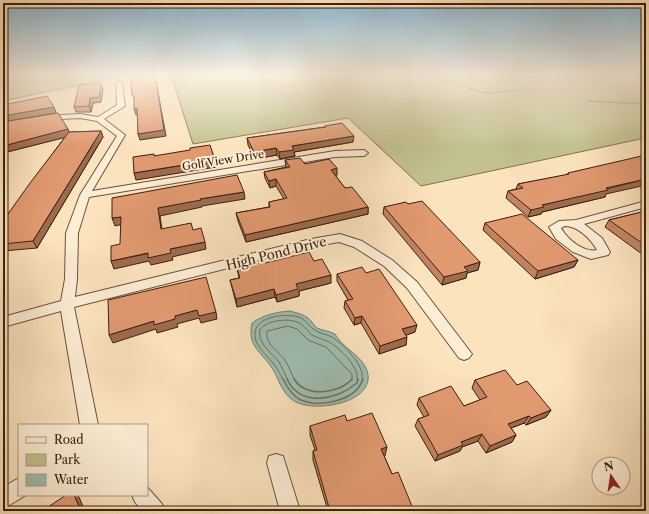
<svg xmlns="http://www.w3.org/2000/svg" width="649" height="514" font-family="'Libre Caslon Text',serif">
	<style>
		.green { fill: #c3c28e; stroke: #80714e }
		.water { fill: #9fbeb1; stroke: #787f70 }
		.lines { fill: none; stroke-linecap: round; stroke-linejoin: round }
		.shore-far1 { stroke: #6e6f60; stroke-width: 1 }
		.shore { stroke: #6e6f60; stroke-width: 1.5 }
		.street-casing { stroke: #6c513b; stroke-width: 2 }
		.path { stroke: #3d200f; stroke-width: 1.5; stroke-dasharray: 0.5 1; stroke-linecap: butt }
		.street { fill: #fcedd5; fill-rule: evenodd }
		.wall { fill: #c28460; stroke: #3d200f }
		.shaded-wall { fill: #9e6b4e; stroke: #3d200f }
		.building { fill: #e19970; stroke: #3d200f }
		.labels { text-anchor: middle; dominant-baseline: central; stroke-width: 4; stroke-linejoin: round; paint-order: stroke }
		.far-street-label { font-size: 11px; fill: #3d200f; stroke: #fcedd5 }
		.street-label { font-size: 13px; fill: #3d200f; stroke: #fcedd5 }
	</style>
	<rect width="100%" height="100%" fill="#fbe3be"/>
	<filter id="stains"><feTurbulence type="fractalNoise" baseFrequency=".005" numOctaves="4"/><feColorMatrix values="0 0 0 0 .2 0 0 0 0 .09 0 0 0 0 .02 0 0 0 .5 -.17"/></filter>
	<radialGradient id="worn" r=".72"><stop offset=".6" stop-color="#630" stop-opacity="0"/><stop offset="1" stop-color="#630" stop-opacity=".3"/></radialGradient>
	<path class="green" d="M3,75h125l-125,26z
		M171,75h475v66l-1,-3 -224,48 -73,-68 -155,26z"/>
	<path class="water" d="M290,311c6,2 14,3 19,8 3,2 5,7 8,9 6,3 13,3 18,6 2,2 3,5 5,7 8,9 20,15 26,27 15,34 -51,46 -72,33 -12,-7 -15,-22 -22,-33 -11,-17 -25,-21 -20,-45 11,-8 24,-11 38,-12z"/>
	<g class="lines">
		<path class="shore-far1" d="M283,380c-3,-6 -6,-13 -11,-18 -6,-8 -15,-14 -17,-25 -3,-21 32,-25 46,-19 6,3 8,9 14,12 5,4 11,4 17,7 11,7 34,29 30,43
			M288,380c-3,-6 -6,-12 -9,-18 -8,-10 -22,-19 -19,-33 8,-9 31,-12 41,-5 4,3 7,8 11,11 5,3 12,4 17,7 11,6 31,26 28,38
			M295,380c-4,-6 -6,-14 -10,-20 -7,-9 -20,-16 -18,-29l21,-5 9,3 11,11 18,7 26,27v6"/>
		<path class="shore" d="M283,379c4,8 9,17 18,21 19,8 55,1 62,-21
			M287,379c14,29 49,21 70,4l1,-4
			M294,379c12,19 45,15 58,0"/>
		<g class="street-casing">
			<path id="street" d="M119,81l3,2 3,23 -21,13 21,16 -33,56 243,-40 29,-1 4,3 -4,3 -29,1 -246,40 -11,36 -1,46 -2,18 236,-58 29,-5 22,7 30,19 25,22 52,68 3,4 -3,4 -5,2 -5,-2 -52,-70 -23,-22 -30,-19 -15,-5 -28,5 -237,60 24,118h-18l-19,-114 -58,16v-10l58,-16 4,-22 1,-46 14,-38 37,-59 -20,-15 -17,-3 -37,2 -4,-2 4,-2 37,-2 18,3 19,-12 -1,-22z
				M646,201v6l-62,17 18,14 8,14 -2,3 -17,4 -18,-7 -17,-13 -7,-12 10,-6 17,-1zM565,226c13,0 26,13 32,24 -13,3 -30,-11 -36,-22z
				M276,454l7,2 17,55h-20l-13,-48 2,-7z
				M19,478v17h7l-23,14v-22z
				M147,487l15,17 3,7h-23l-7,-9 -3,-7h15z"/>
		</g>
		<path class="path" d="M432,75l48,17 9,1 29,-3
			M587,101l59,3"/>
		<use href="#street" class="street"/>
	</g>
	<path class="wall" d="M103,89l-2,13 -8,1 -2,9h-15l-2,-5z
		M3,105l51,2 2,6 -46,8 59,11 32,-1 2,6 -66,111 -34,3v-30l62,-84 -62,16z
		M325,126l28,16 -59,10 1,4 -15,3 -3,-4 -22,4 -7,-14 -1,-7 78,-11z
		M285,160l20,4 32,11h-2l10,13 23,19v7l-122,28 -8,-21 -2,-8 33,-6v-5l15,-3 -8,-13 -6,2 -5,-10 -1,-6 22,-5z
		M568,173l38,21 -1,3 -63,15 -1,2 -13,3 -22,-19 2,-7 8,-2 2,-5 49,-9z
		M408,204l72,58 -2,8 -11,3 -1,5 -24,7 -59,-71 1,-7z
		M646,211v42l-4,1 -37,-27 4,-7z
		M485,223l93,37 -4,7 -39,12 -52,-49z
		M314,261l17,22 -32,8v5l-22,6 -2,-5 -38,10 -7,-27 9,-2 -2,-10 28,-5z
		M366,273l49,59 -9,3v10l-27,9 -18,-31 -7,2 -10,-17 1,-7 3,-1 -11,-19v-7z
		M475,380l42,5 34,25 -5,7 -20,8 -2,-2 -13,5 5,7 -4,7 -26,11 -8,-12 -16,6 -2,4 -25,10 -20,-35 3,-7 6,-2 -7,-12 2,-7 45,8 16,-6 -8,-12z
		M347,421l38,35h-1l8,18 22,37h-86l-15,-51v-9l2,-1 -5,-15v-9z"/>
	<path class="shaded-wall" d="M155,75l11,61 -26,4 -2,-6z
		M101,83l2,6 -2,13 -8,1 -2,9 -2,-6 1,-8z
		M54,107l2,6 -53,9v-6z
		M137,108l2,6 -3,1 -2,-6z
		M68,129l3,7 -68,17v-7z
		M101,131l2,6 -66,111 -4,-7z
		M354,136l-1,6 -59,10 1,4 -15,3 -1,-7 13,-6z
		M276,148l1,7 -22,4 -1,-7z
		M215,160l1,7 -80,13 -2,-7z
		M337,168v7l-6,1v-6z
		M276,179v7l-6,2 -1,-7z
		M646,179v6l-40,9 -1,3 -63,15 -1,2 -13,3 3,-7 11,-5z
		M244,192l1,7 -43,7v1l-42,9 3,20 -2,-7 -3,-21 42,-9z
		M368,207v7l-122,28 -1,-7z
		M121,217l2,7 -8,2 -3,-8z
		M205,242l1,7 -34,8 1,3 -22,5 -2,-4 -35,8 -3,-8z
		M646,248v5l-4,1z
		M578,260l-4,7 -39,12 3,-8z
		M480,262l-2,8 -11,3 -1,5 -24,7 2,-8 20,-10z
		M331,275v8l-32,8v5l-22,6 -1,-7 20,-11z
		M274,289l1,8 -38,10 -1,-8z
		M197,310l19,2 1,7 -16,4 -2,-5 -22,6 1,3 -21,6 -1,-4 -43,14 -4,-8 45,-14z
		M362,316l-1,7 -7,2 1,-7z
		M417,325l-2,7 -14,5 1,-8z
		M407,337l-1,8 -27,9 1,-8z
		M551,410l-5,7 -20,8 5,-7z
		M529,416l-5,7 -20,8 4,-7z
		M482,434l-4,7 -16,6 -2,4 -25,10 3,-6 23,-13z
		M516,435l-4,7 -26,11 4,-7z
		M387,447l-2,9 -5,2 1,-9z
		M74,495h3l2,2 6,14h-4z"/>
	<path class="building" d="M130,75h25l9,55 -26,4 -1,-26 -3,1v-13h-2z
		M101,83l-2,14 -9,1 -1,8 -15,1 5,-22z
		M47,96l7,11 -51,9v-11z
		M58,113l10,16 -65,17v-24z
		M342,123l12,13 -62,10 2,4 -15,2 -3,-4 -22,4 -7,-14 79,-11 -1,-1z
		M101,131l-68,110 -30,3v-23l27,-38 39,-51z
		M210,145l5,15 -81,13 -1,-16 21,-3v2l36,-6v-2z
		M646,155v24l-40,9 2,2 -66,15 2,2 -13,3 -23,-19 15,-3 -5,-4 51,-10 -1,-1z
		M300,158l5,6 24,-5 8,9 -6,2 14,18 7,-1 16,20 -123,28 -9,-22 34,-6 -1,-5 18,-4 -11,-19 -7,2 -5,-9 26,-5 -5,-7z
		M237,175l7,17 -44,7 1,1 -43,8 3,21 30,-6 2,7 8,-2 4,14 -35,7 1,4 -23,5v-5l-37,8v-15l9,-2 1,-27 -9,1v-20z
		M422,201l58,61 -16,5 4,4 -24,6 -60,-70 22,-5 2,2z
		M646,211v35l-37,-26z
		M522,214l56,46 -40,11 -53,-48z
		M309,252l5,9 8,-2 9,16 -35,9 2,5 -22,6 -2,-6 -38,10 -6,-19 10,-2 -3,-10 27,-6 1,1z
		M362,267l4,6 13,-4 38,56 -15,4 5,8 -27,9 -18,-30 -7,2 -10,-17 8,-2 -16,-25z
		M206,277l10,35 -17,4 -2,-6 -22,6v3l-21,6v-4l-45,14 -1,-35z
		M505,370l12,15 10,-4 24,29 -20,8 -2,-2 -21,8 8,11 -26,11 -8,-12 -21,8 2,3 -25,10 -20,-36 11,-4 -10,-17 32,-12 13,20 23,-9 -12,-17z
		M372,413l15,34 -6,2 11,25 6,-2 16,39h-84l-17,-60 4,-1 -7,-24 35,-11 2,6z
		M66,495h8l7,16h-39z"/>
	<linearGradient id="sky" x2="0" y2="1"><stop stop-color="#8bb8d2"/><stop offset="0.51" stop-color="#fdf2e2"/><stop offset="1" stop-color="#fdf2e2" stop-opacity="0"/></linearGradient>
	<rect width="649" height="147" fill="url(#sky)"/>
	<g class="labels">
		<g class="far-street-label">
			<text transform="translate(223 160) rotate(-9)">Golf View Drive</text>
		</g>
		<g class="street-label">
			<text transform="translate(276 253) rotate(-14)">High Pond Drive</text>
		</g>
	</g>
	<rect width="649" height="514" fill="none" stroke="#fbe3be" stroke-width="16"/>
	<rect x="4" y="4" width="641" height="506" fill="none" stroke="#3d200f" stroke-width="2"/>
	<rect x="8" y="8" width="633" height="498" fill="none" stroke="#3d200f"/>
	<rect x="18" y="424" width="130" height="72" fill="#fcedd5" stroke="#b09b86"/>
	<rect x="26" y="437" width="20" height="6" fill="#fcedd5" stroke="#b09b86"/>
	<text x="54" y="444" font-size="12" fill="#3d200f">Road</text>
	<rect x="26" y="454" width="20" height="12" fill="#c3c28e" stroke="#b09b86"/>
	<text x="54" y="464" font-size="12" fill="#3d200f">Park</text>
	<rect x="26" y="474" width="20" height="12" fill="#9fbeb1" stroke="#b09b86"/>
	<text x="54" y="484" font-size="12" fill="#3d200f">Water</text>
	<g transform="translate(611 476) rotate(347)"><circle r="19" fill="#fcedd5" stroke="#b09b86"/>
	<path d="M0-3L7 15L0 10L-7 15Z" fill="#8f2418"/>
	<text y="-6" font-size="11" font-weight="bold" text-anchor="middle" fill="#3d200f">N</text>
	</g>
	<rect width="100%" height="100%" filter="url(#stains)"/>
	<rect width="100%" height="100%" fill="url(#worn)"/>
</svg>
